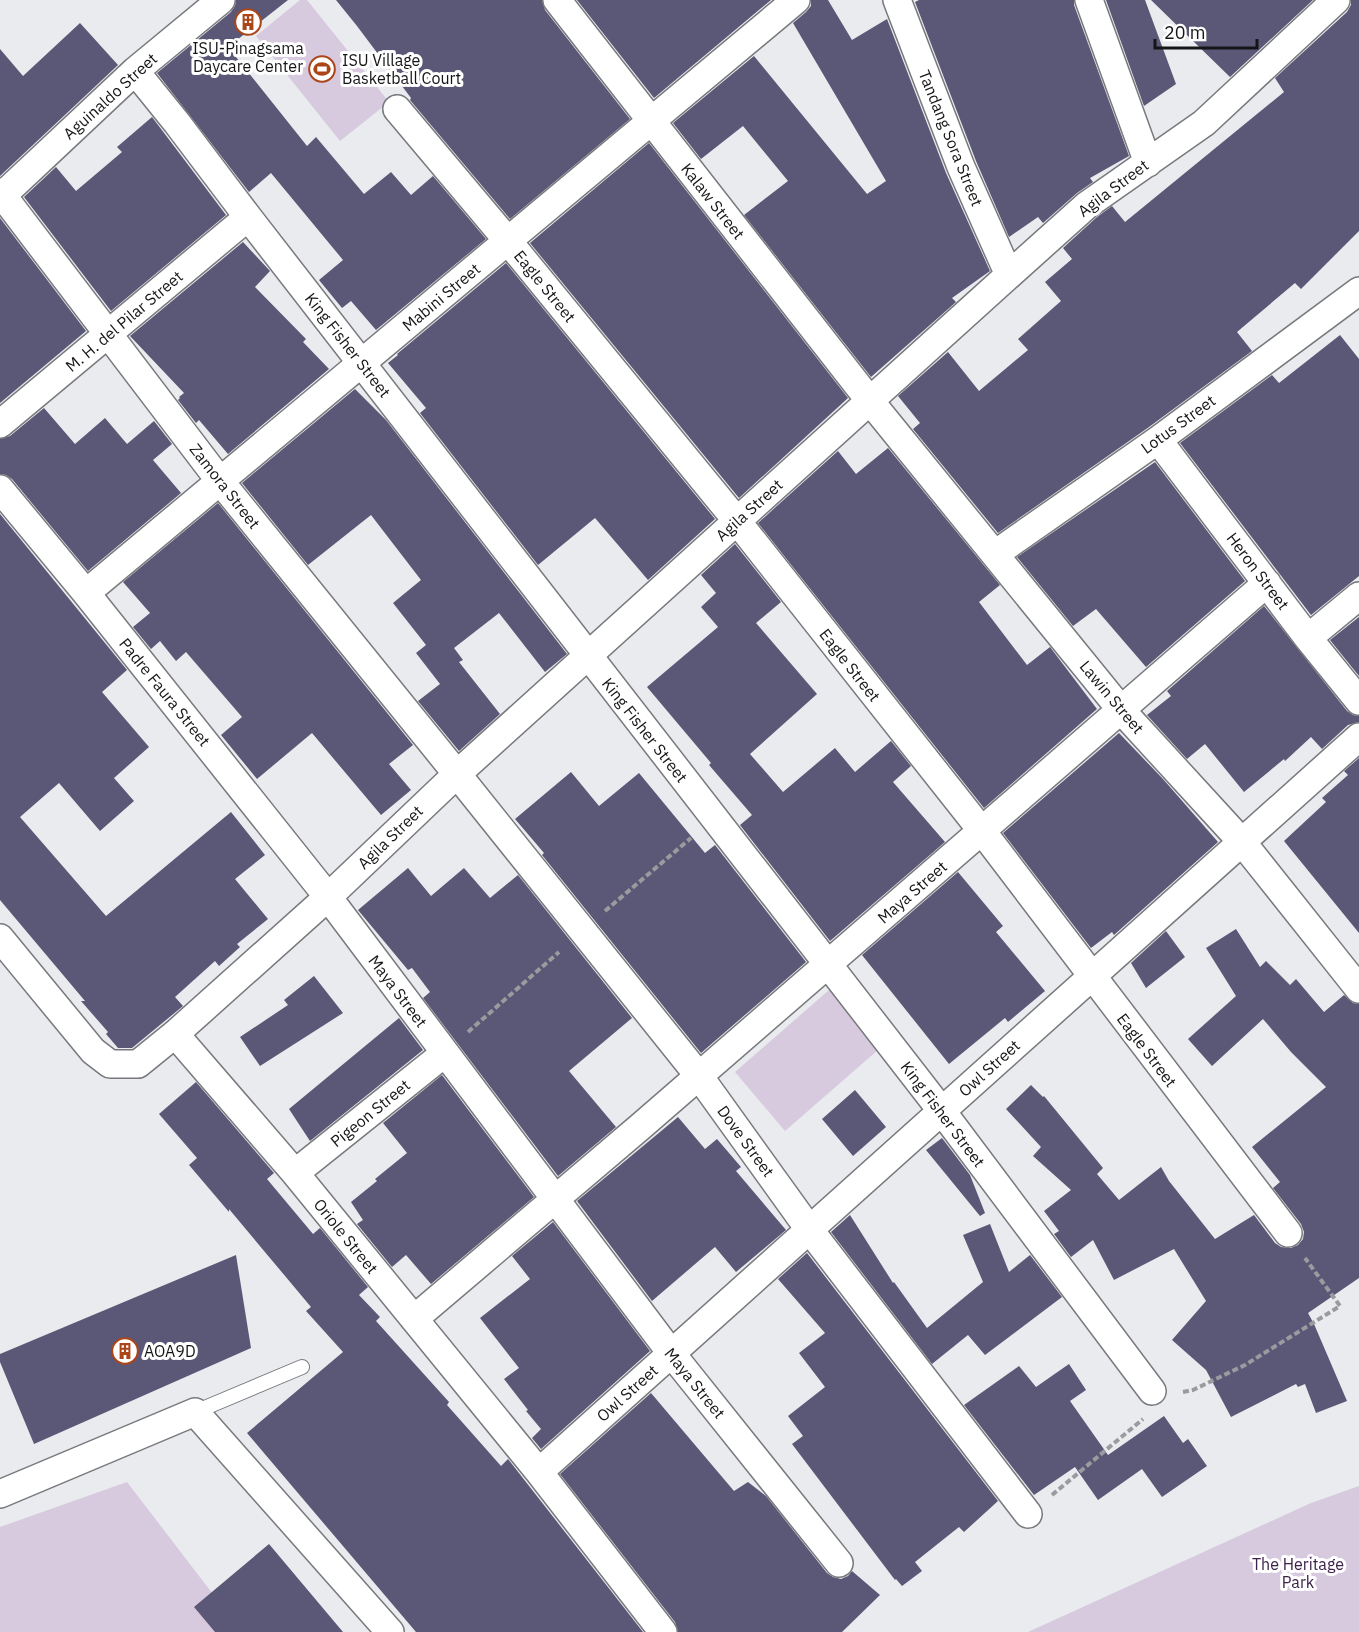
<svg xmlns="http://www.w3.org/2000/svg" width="1359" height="1632" font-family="'IBM Plex Sans',sans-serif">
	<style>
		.green { fill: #d7c9de }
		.building { fill: #5a5876 }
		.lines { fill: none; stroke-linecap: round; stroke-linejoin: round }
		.service-casing { stroke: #77797c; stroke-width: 16 }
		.minor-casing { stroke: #77797c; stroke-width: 30 }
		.path { stroke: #999b9e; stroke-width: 4; stroke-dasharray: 6 3; stroke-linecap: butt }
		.service { stroke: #fff; stroke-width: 14 }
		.minor { stroke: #fff; stroke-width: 27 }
		.labels { text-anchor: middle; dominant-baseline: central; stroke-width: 6; stroke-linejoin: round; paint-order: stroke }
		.poi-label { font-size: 16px; fill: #141516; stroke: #fff; text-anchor: start }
		.street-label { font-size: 16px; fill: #141516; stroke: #fff }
		.park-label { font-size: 16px; fill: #3d2149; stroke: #fff }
	</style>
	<rect width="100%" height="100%" fill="#e9ebef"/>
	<path class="green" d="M300,0h7l82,102 -49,39 -84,-105z
		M844,977l50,59 -109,95 -50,-59z
		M127,1482l115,150h-242v-105z
		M1359,1486v146h-331l283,-129z"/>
	<path class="building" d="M236,0h52l-60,47 79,99 9,-9 48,57 27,-22 20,23 22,-19 53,63 -110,91 -25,-29 -9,7 -23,-28 24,-20 -72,-87 -22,19 -92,-119 74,-61 4,-6z
		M336,0h206l3,10 85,109 -120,100 -100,-119 1,-2 -54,-72z
		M577,0h194l-117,98z
		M811,0h17l24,40 35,-21 59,154 44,98 -38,27 4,4 -85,75 -127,-162 44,-34 -45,-55 -42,33 -28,-36 81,-67 113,138 19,-13 -93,-158 13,-11 5,-6z
		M919,0h155v5l55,151 -39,22 3,4 -16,11 -34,30 -5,-6 -29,20 -33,-76 -61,-159z
		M1106,0h39l31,84 -32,22z
		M1151,0h162l-83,77z
		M1351,0h8v231l-58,58 -6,-6 -58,49 15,19 -103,76 -151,106 -85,-104 7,-6 -22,-27 50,-44 31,39 49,-41 -10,-11 43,-38 -16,-19 27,-23 -9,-11 34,-31 15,-11 13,16 159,-130 -9,-14 72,-66 4,-7z
		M80,23l38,42 -118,111v-127l23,27z
		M152,117l74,98 -115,96 -87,-114 32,-30 20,24 46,-39 -5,-5z
		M649,143l199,255 -109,100 -209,-255z
		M0,218l86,113 -86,72z
		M243,242l27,29 -15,16 51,52 -3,3 26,27 -101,85 -29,-34 -3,3 -18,-23 2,-2 -1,-1 5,-4 -54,-57z
		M506,263l209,256 -67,61 -53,-62 -57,47 -118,-152 6,-5 -38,-45 10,-8 -1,-1z
		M1340,335l19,24v217l-48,39 -131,-172 92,-68 7,8z
		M355,389l31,31 181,234 -22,18 -46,-59 -45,35 9,12 -4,2 41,52 -41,37 -41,-50 22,-17 -24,-31 10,-8 -33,-42 28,-23 -50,-65 -63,50 -66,-82z
		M44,408l31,36 30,-26 22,26 27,-23 18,23 -19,16 28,33 -93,78 -76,-92 -6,-4 -6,-1v-35l10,-3z
		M888,448l112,137 -21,17 48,63 23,-18 47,62 -113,99 -226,-285 80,-72 18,23z
		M1155,462l90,119 -99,86 -50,-58 -23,17 -56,-69z
		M218,503l195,242 -24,19 22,26 -30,25 -69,-82 -55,46 -36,-44 21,-18 -56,-65 -10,9 -16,-20 -9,8 -18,-22 17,-14 -27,-31z
		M0,514l127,156 -25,22 47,55 -35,31 20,23 -34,30 -41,-48 -39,34 86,99 125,-104 34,43 -30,24 33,40 -31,25 3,3 -21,19 -4,-5 -40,36 8,9 -51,42h-14l-12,-14 2,-2 -27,-31h4l-85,-101z
		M735,544l46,58 -25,21 61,71 -67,60 33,38 52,-44 20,24 36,-31 20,25 -18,16 52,60 -115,99 -90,-116 12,-10 -43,-50 2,-2 -64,-76 71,-60 -17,-20 15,-14 -15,-18z
		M1264,606l83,105 6,4 6,1v6l-11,3 -26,24 -11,-12 -26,24 -1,-2 -40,33 -39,-48 -18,15 -40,-44 24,-19 -4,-5z
		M1359,617v59l-29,-36z
		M1119,733l44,46 55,63 -104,93 -2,-3 -21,16 -88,-115z
		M1359,758v175l-75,-92 42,-39 -4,-4 26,-23 -4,-4z
		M571,772l28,34 40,-33 66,80 10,-8 91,117 -105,91 -159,-198 2,-2 -29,-34z
		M408,868l23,28 33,-28 26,30 28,-23 114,143 -63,53 47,56 -58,49 -135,-178 7,-6 -18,-24 -4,2 -50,-60z
		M958,872l45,54 -7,6 49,59 -37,31 -3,-4 -56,46 -87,-109z
		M1236,929l24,38 6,-6 24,24 6,-6 28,33 20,-17 9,8 6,1v274l-51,35 6,11 33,77 -31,12 -11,-29 -7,3 -2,-3 -65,33 -25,-47 -34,-30 34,-39 -32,-52 -60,31 -21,-40 -22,17 -17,-23 5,-3 -15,-20 27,-21 -38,-34 8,-9 -35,-38 25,-24 12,12 1,-1 59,72 -6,6 22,26 42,-33 8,14 46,58 39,-24 21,28 6,4 10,1 7,-3 5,-6 1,-7 -3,-8 -28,-36 7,-6 -28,-35 74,-60 -35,-35 -28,-33 -51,47 -24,-27 48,-43 -30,-48z
		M1166,931l19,26 -39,31 -15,-25z
		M314,976l29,37 -83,53 -20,-29 48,-32 -4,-5z
		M399,1018l24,32 -113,91 -21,-32z
		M442,1075l92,122 -103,87 -25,-29 -14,12 -35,-43 6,-4 -12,-18 26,-21 -2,-2 32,-26 -24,-30z
		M196,1082l78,91 -7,6 46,55 7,-6 48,59 -9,8 21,22 -4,4 73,81 -2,3 54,61 7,-7 135,173h-227l-169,-199 96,-81 -37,-41 5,-4 -82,-98v3l-40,-47 8,-7 -38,-44z
		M855,1090l31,37 -33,29 -31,-37z
		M678,1117l27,32 12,-10 24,28 -5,4 50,59 -50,42 -21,-25 -63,54 -75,-100z
		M942,1138l28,37 15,38 -5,3 -54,-66z
		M850,1215l43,68 1,-1 33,46 56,-46 -20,-47 27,-11 19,48 21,-17 32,42 -77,58 -17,-20 -36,29 -101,-132z
		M553,1222l97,129 -109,98 -9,-11 9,-9 -15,-18 2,-1 -24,-31 15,-11 -39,-50 50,-39 -18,-23z
		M807,1253l191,248 -34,31 -5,-5 -44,35 7,9 -20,15 -6,-7 -1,1 -103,-136 11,-8 -15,-20 37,-29 -26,-34 26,-20 -47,-54z
		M236,1255l15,93 -217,96 -34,-82v-8z
		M1069,1364l17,26 -16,11 38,54 56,-39 19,27 5,-4 19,27 -45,31 -20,-28 -44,31 -23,-33 -41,28 -70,-90 55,-39 17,21z
		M651,1393l83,98 14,-9 18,14 61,77 6,4 8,2 7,-3 4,-5 28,24 -38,37h-164l-3,-10 -115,-148z
		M269,1544l74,88h-128l-21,-25z"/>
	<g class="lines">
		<g class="service-casing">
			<path id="service" d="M195,1412l107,-45"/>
		</g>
		<g class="minor-casing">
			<path id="minor" d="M557,0l313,401 252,310 120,131 117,147
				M897,0l64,167 48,108
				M1089,0l59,163
				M135,71l42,52 71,94 693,893 211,281
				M397,109l111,132 229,280 245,310 306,402
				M0,192l220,289 237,293 242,302 110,153 219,285
				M3,195l132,-124 86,-71
				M0,424l248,-207
				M1158,440l150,198 51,63
				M0,489l86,104 242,304 343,456 168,210
				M995,554l163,-114 201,-149
				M86,593l710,-593
				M1308,638l51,-42
				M0,938l93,113 17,13h28l37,-30 153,-137 129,-123 552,-499 78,-70 117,-82 132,-123
				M175,1034l120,139 244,299 124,160
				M295,1173l150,-120
				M414,1319l226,-192 627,-544
				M539,1472l820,-735
				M0,1494l195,-82 195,220"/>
		</g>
		<path class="path" d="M605,911l86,-73
			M468,1032l91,-80
			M1183,1392l10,-2 52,-25 95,-59 -35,-48
			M1052,1495l91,-76"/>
		<use href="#service" class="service"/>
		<use href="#minor" class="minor"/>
	</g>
	<defs>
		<g id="building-ring" transform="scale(1.35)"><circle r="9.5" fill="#fff" stroke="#ab4619" stroke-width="1.5"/><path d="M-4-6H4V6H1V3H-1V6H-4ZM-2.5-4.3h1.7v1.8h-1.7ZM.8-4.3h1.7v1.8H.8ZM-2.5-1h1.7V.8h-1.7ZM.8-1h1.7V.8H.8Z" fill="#ab4619"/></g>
		<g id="stadium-ring" transform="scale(1.35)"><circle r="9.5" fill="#fff" stroke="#ab4619" stroke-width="1.5"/><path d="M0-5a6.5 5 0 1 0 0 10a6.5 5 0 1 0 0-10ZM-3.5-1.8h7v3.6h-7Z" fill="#ab4619"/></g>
	</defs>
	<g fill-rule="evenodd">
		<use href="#building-ring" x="248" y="22"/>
		<use href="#stadium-ring" x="322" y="69"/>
		<use href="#building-ring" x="125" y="1351"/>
	</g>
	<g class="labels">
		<g class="poi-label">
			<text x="248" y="48" text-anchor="middle">ISU-Pinagsama<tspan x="248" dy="18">Daycare Center</tspan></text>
			<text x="342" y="60">ISU Village<tspan x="342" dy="18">Basketball Court</tspan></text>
			<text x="144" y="1351">AOA9D</text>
		</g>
		<g class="street-label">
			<text transform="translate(110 96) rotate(-42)">Aguinaldo Street</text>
			<text transform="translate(951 138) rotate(68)">Tandang Sora Street</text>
			<text transform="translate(1113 188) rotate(-37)">Agila Street</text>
			<text transform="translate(713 201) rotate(52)">Kalaw Street</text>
			<text transform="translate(545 286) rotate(51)">Eagle Street</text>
			<text transform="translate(441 297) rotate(-40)">Mabini Street</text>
			<text transform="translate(124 321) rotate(-40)">M. H. del Pilar Street</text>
			<text transform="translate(348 345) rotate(52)">King Fisher Street</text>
			<text transform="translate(1178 424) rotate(-36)">Lotus Street</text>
			<text transform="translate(225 486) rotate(52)">Zamora Street</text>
			<text transform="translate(749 510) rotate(-42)">Agila Street</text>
			<text transform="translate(1258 571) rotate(53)">Heron Street</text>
			<text transform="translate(850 665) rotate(52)">Eagle Street</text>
			<text transform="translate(165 692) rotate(51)">Padre Faura Street</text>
			<text transform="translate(1112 697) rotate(50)">Lawin Street</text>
			<text transform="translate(645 730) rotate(52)">King Fisher Street</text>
			<text transform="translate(390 837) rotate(-44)">Agila Street</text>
			<text transform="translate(912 892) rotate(-41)">Maya Street</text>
			<text transform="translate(398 991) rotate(53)">Maya Street</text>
			<text transform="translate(1147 1050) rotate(53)">Eagle Street</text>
			<text transform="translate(989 1068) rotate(-42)">Owl Street</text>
			<text transform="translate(370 1113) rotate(-39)">Pigeon Street</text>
			<text transform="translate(943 1114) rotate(53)">King Fisher Street</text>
			<text transform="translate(746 1141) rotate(54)">Dove Street</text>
			<text transform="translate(346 1236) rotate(51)">Oriole Street</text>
			<text transform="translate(695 1383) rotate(51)">Maya Street</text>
			<text transform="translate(627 1393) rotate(-42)">Owl Street</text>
		</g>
		<g class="park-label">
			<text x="1298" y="1564">The Heritage<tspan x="1298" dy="18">Park</tspan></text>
		</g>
	</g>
	<path d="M1155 39v9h102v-9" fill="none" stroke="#141516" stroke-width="3"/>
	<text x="1164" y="39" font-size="18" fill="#141516" stroke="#ffffff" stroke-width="4.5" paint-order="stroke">20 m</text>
</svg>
